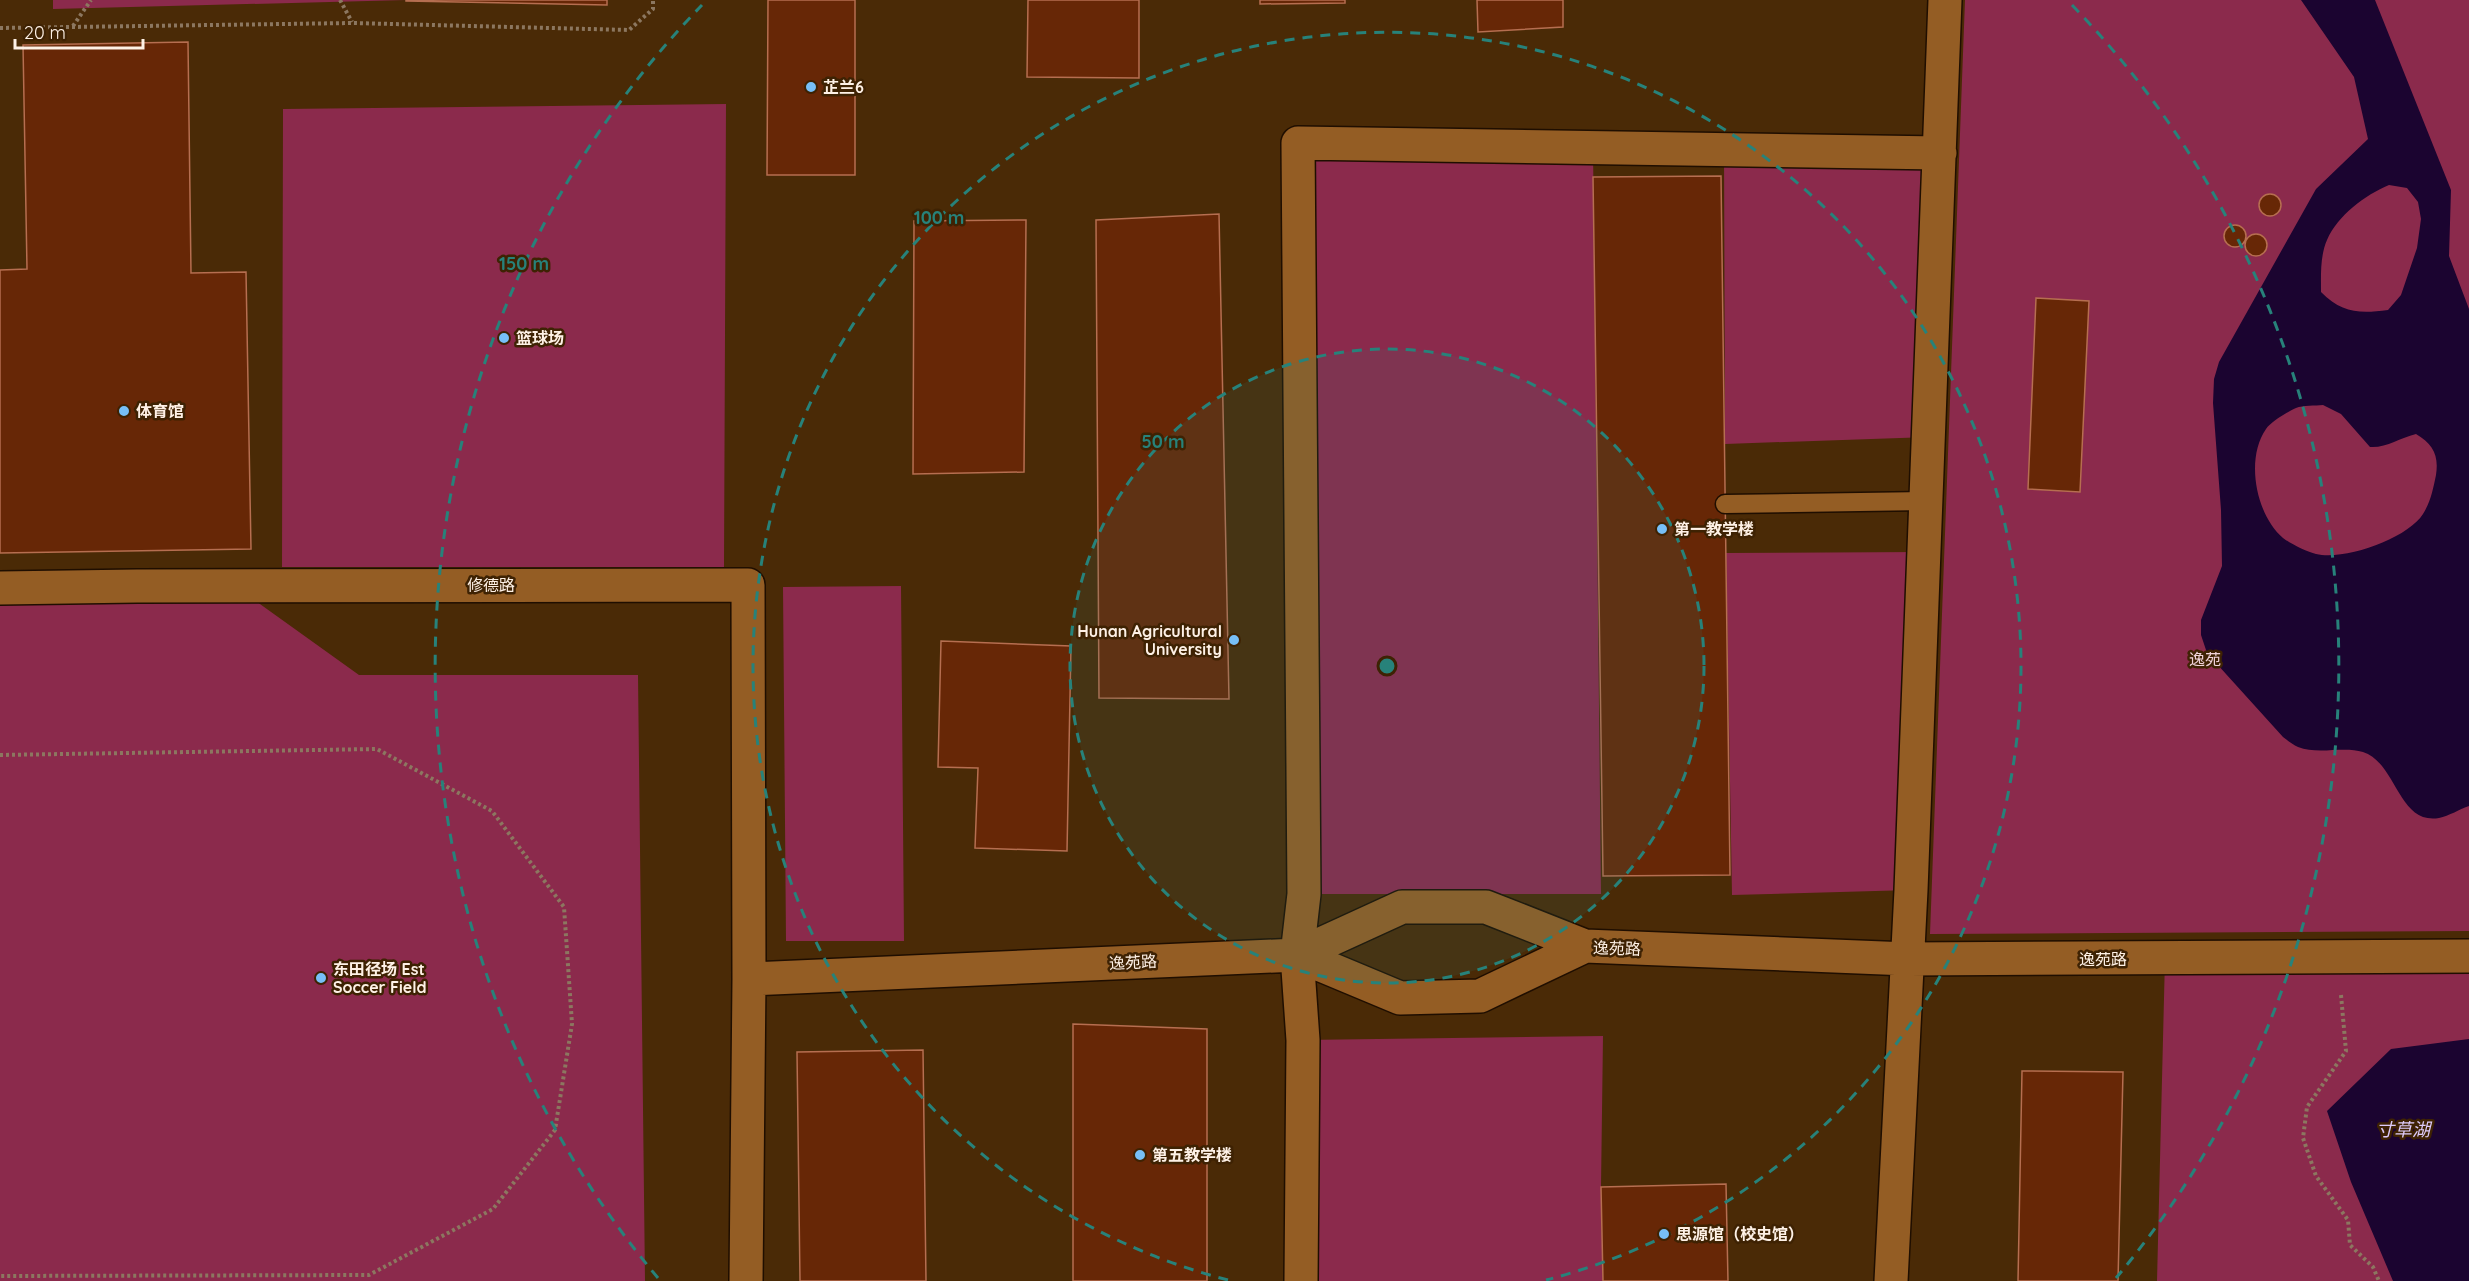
<svg xmlns="http://www.w3.org/2000/svg" width="2469" height="1281" font-family="Quicksand,'Noto Sans SC',sans-serif">
	<style>
		.built { fill: #4a2a06 }
		.green { fill: #8b2a4c }
		.water { fill: #1b0430; fill-rule: evenodd }
		.building { fill: #672706; stroke: #b66e50; stroke-width: 1.5 }
		.lines { fill: none; stroke-linecap: round; stroke-linejoin: round }
		.service-casing { stroke: #1f0e00; stroke-width: 21 }
		.minor-casing { stroke: #1f0e00; stroke-width: 36 }
		.path { stroke: #8c7760; stroke-width: 4; stroke-dasharray: 3 3; stroke-linecap: butt }
		.service { stroke: #945d24; stroke-width: 18 }
		.minor { stroke: #945d24; stroke-width: 33 }
		.ring { fill: none; stroke: #27827a; stroke-width: 3; stroke-dasharray: 10 8 }
		.poi-dot { fill: #77bff7; stroke: #3e2203; stroke-width: 2 }
		.labels { text-anchor: middle; dominant-baseline: central; stroke-width: 5; stroke-linejoin: round; paint-order: stroke }
		.poi-label { font-size: 16px; font-weight: bold; fill: #fef1e6; stroke: #3e2203; text-anchor: start }
		.street-label { font-size: 16px; fill: #fef1e6; stroke: #3e2203 }
		.park-label { font-size: 16px; fill: #f0d3d9; stroke: #3e2203 }
		.water-label { font-size: 18px; font-style: italic; fill: #ddcbfa; stroke: #3e2203 }
		.centre { fill: #27827a; stroke: #3e2203; stroke-width: 3 }
		.ring-label { font-size: 18px; text-anchor: middle; font-weight: bold; fill: #27827a; stroke: #3e2203; stroke-width: 5; stroke-linejoin: round; paint-order: stroke }
	</style>
	<rect width="100%" height="100%" fill="#3e2203"/>
	<path class="built" d="M0,0h2469v1281h-2469z"/>
	<path class="green" d="M53,0h353l-353,9z
		M1965,0h504v931l-539,3z
		M726,104l-2,463h-442l1,-458z
		M1298,143l295,4 8,747h-297z
		M1724,149l216,4 -11,284 -204,7z
		M1924,552l-13,338 -179,5 -6,-342z
		M235,586l124,89h279l7,606h-645v-693z
		M901,586l3,355h-118l-3,-354z
		M2469,956v325h-312l8,-323z
		M1603,1036l-2,151 2,94h-302l2,-241z"/>
	<path class="water" d="M2301,0h74l76,190 -2,66 20,53v497c-9,3 -20,10 -30,12 -41,7 -42,-55 -76,-66 -20,-6 -45,3 -65,-5 -5,-2 -11,-7 -15,-10l-76,-84 -6,-18v-15l21,-54 -1,-56 -8,-107 1,-24 5,-17 97,-173 52,-50 -14,-62zM2389,185l18,3 11,14 3,17 -4,29 -16,47 -13,15c-29,4 -46,3 -67,-18 0,-17 -1,-36 6,-52 11,-25 38,-45 62,-55zM2323,405l18,9 29,33c17,1 29,-9 46,-13 17,10 23,21 20,41 -3,14 -5,26 -13,39 -15,24 -78,47 -107,40 -9,-2 -25,-10 -33,-16 -27,-23 -38,-79 -17,-109 5,-7 21,-17 30,-21 7,-3 19,-2 27,-3z
		M2469,1039v242h-76l-42,-99 -24,-71 64,-62z"/>
	<path class="building" d="M607,0v5l-201,-4v-1z
		M768,0h87v175h-88z
		M1028,0h111v78l-112,-1z
		M1260,0h85v3l-85,1z
		M1477,0h86v27l-85,5z
		M188,42l3,231 55,-1 5,277 -251,4v-283l27,-1 -4,-224z
		M1721,176l9,699 -127,1 -10,-699z
		M2259 205a11 11 0 1 1 22 0a11 11 0 1 1-22 0Z
		M1219,214l10,485 -130,-1 -3,-478z
		M1026,220l-2,252 -111,2 1,-253z
		M2224 236a11 11 0 1 1 22 0a11 11 0 1 1-22 0Z
		M2245 245a11 11 0 1 1 22 0a11 11 0 1 1-22 0Z
		M2036,298l53,3 -9,191 -52,-3z
		M941,641l130,5 -4,205 -92,-3 3,-80 -40,-1z
		M1073,1024l134,5v252h-134z
		M923,1050l3,231h-126l-3,-229z
		M2022,1071l101,1 -5,209h-100z
		M1726,1184l2,97h-125l-2,-94z"/>
	<g class="lines">
		<g class="service-casing">
			<path id="service" d="M1725,504l201,-3"/>
		</g>
		<g class="minor-casing">
			<path id="minor" d="M0,588l137,-2 611,-1 1,394 -3,302
				M1297,955l105,-48h84l99,39
				M749,979l548,-24 103,43 80,-2 105,-50 323,13 561,-3
				M1301,1281l2,-241 -6,-85 7,-61 -6,-751 642,10
				M1891,1281l20,-391 34,-890"/>
		</g>
		<path class="path" d="M340,0l12,22
			M73,26l18,-26
			M0,28l353,-5 276,7 24,-21v-9
			M0,755l377,-6 115,62 72,96 8,117 -17,106 -62,79 -124,66 -369,1
			M2341,995l5,56 -39,56 -4,31 13,38 32,44 2,25 23,22 6,14"/>
		<use href="#service" class="service"/>
		<use href="#minor" class="minor"/>
	</g>
	<circle cx="1387" cy="666" r="317" fill="#27827a" fill-opacity=".12"/>
	<g class="ring">
		<circle cx="1387" cy="666" r="317"/>
		<path d="M1228 1280A634 634 0 1 1 1546 1280"/>
		<path d="M658 1278A952 952 0 0 1 702 5M2072 5A952 952 0 0 1 2116 1278"/>
	</g>
	<g class="poi-dot">
		<circle cx="811" cy="87" r="6"/>
		<circle cx="504" cy="338" r="6"/>
		<circle cx="124" cy="411" r="6"/>
		<circle cx="1662" cy="529" r="6"/>
		<circle cx="1234" cy="640" r="6"/>
		<circle cx="321" cy="978" r="6"/>
		<circle cx="1140" cy="1155" r="6"/>
		<circle cx="1664" cy="1234" r="6"/>
	</g>
	<g class="labels">
		<g class="poi-label">
			<text x="823" y="87">芷兰6</text>
			<text x="516" y="338">篮球场</text>
			<text x="136" y="411">体育馆</text>
			<text x="1674" y="529">第一教学楼</text>
			<text x="1222" y="631" text-anchor="end">Hunan Agricultural<tspan x="1222" dy="18">University</tspan></text>
			<text x="333" y="969">东田径场 Est<tspan x="333" dy="18">Soccer Field</tspan></text>
			<text x="1152" y="1155">第五教学楼</text>
			<text x="1676" y="1234">思源馆（校史馆）</text>
		</g>
		<g class="street-label">
			<text x="491" y="585">修德路</text>
			<text transform="translate(1617 948) rotate(2)">逸苑路</text>
			<text x="2103" y="959">逸苑路</text>
			<text transform="translate(1133 962) rotate(-3)">逸苑路</text>
		</g>
		<g class="park-label">
			<text x="2205" y="659">逸苑</text>
		</g>
		<g class="water-label">
			<text x="2403" y="1129">寸草湖</text>
		</g>
	</g>
	<circle cx="1387" cy="666" r="9" class="centre"/>
	<g class="ring-label">
		<text x="939" y="224">100 m</text>
		<text x="524" y="270">150 m</text>
		<text x="1163" y="448">50 m</text>
	</g>
	<path d="M15 39v9h128v-9" fill="none" stroke="#fef1e6" stroke-width="3"/>
	<text x="24" y="39" font-size="18" fill="#fef1e6" stroke="#3e2203" stroke-width="4.5" paint-order="stroke">20 m</text>
</svg>
